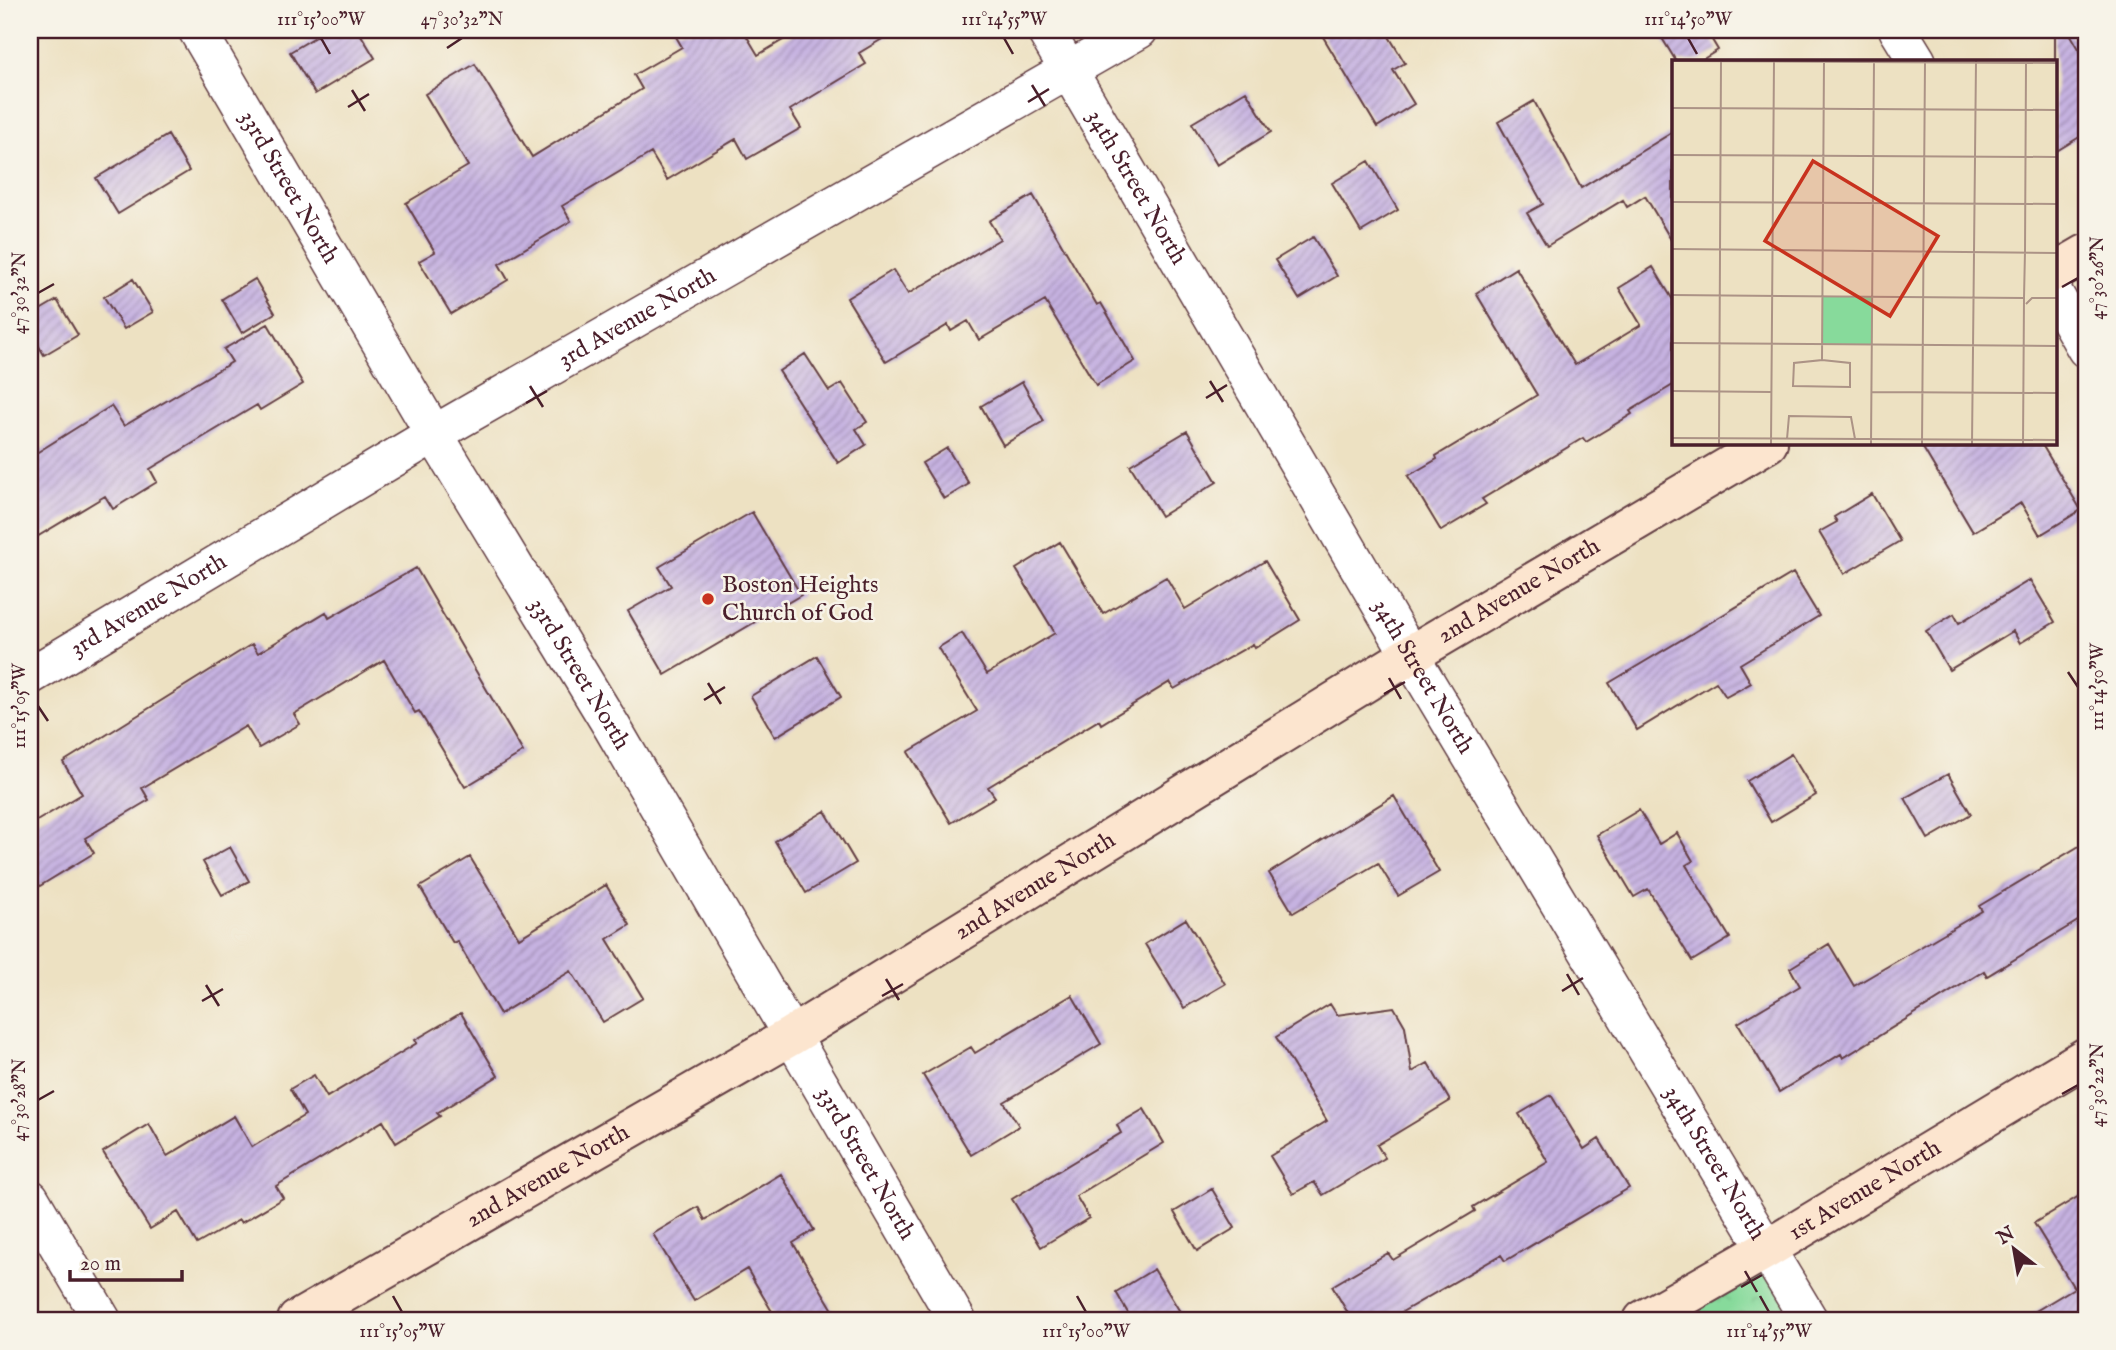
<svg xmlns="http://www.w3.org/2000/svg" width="2116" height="1350" font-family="'IM FELL English',serif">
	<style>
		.park { fill: url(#park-crowns); stroke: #687c63; stroke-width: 2 }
		.building { fill: url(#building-hatch) }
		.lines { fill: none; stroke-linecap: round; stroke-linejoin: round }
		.minor-casing { stroke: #623c42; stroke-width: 40 }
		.secondary-casing { stroke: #623c42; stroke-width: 42 }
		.minor { stroke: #fff; stroke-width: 37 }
		.secondary { stroke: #fce5cf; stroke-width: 38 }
		.ticks { fill: none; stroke: #4a1f2b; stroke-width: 2.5 }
		.poi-dot { fill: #c8321e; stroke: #f7f3e8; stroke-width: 2.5 }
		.labels { text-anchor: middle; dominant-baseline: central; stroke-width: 5; stroke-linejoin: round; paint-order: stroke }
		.street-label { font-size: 24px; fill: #4a1f2b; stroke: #f7f3e8 }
		.poi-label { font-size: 24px; fill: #4a1f2b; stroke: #f7f3e8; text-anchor: start }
		.inset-road { fill: none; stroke: #ac9386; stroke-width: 2 }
		.view { fill: #c8321e; fill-opacity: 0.15; stroke: #c8321e; stroke-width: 3.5 }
		.inset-edge { fill: none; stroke: #4a1f2b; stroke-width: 3.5 }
		.neatline { fill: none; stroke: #4a1f2b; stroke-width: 2.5 }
		.ticks-label { font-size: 18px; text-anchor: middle; fill: #4a1f2b }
	</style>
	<defs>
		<pattern id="park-crowns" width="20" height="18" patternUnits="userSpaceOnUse" patternTransform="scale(1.75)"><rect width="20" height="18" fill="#87da9b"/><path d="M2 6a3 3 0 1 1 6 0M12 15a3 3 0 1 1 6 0" fill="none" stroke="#76bb86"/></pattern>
		<pattern id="building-hatch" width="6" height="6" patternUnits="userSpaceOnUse" patternTransform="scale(1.75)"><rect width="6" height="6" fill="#c6b2e1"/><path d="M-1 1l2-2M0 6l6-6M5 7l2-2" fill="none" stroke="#a390b7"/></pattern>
	</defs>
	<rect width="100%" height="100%" fill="#f7f3e8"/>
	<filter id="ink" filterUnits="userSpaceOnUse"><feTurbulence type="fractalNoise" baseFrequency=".0143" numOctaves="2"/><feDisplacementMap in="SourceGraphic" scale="14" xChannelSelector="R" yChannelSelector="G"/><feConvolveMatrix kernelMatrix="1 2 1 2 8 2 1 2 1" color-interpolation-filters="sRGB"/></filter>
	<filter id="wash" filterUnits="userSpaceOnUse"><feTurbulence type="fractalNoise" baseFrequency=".00686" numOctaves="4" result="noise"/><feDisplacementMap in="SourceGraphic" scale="28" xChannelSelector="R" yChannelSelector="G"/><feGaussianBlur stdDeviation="1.57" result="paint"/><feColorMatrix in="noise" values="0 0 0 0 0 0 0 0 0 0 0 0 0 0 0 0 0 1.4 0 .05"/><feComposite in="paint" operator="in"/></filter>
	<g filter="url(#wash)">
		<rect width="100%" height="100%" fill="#ede1c2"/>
		<path class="park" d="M1767,1249l42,71h-166z"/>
		<g id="blocks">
			<path class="building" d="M327,30h31l17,28 -60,36 -25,-42z
				M672,30h71l15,25 42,-25h97l-38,23 7,11 -76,46 11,18 -54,31 -11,-20 -69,41 -16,-27 -89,53 9,15 -72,43 9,16 -57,34 -32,-53 16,-9 -29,-49 62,-37 -43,-72 50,-30 57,93 110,-68 -8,-14 48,-28z
				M1319,30h66l20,33 -12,7 21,34 -37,23z
				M1657,30h49l12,20 -18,11h-24z
				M2055,30h13l18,31v72l-31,19z
				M1246,91l25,41 -54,33 -25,-42z
				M1534,101l47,87 92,-56v111l-28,-47 -18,11 -4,-7 -76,46 -20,-33 16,-9 -45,-82z
				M168,135l21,36 -71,43 -22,-36z
				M1369,161l29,49 -37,22 -29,-49z
				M1033,195l64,110 4,-2 34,58 -39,24 -51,-84 -66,39 -11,-19 -17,10 -3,-6 -62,37 -39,-64 46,-28 15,24 92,-55 -11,-18z
				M1313,237l24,39 -38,23 -24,-39z
				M1653,267l20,33v85l-43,26 2,3 -46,28 -3,-4 -101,61 4,5 -45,27 -33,-55 29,-17 -1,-3 101,-61 -61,-102 40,-25 59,97 66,-40 -22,-37z
				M133,279l20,33 -29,17 -20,-32z
				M255,279l20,34 -33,20 -20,-34z
				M57,300l21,35 -34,20 -14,-24v-15z
				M268,324l35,60 -43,26 -3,-5 -107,64 7,13 -44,27 -8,-13 -75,45v-84l81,-51 13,20 108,-64 -8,-13z
				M805,354l24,37 13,-8 25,39 -11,7 10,16 -28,18 -59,-92z
				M1022,382l22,39 -41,24 -22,-39z
				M1187,431l30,51 -56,34 -31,-51z
				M1920,443h121l40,67 -41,25 -19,-32 -48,29z
				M947,448l22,36 -25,15 -22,-36z
				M1872,494l28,47 -56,33 -25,-42 18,-10 -3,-5z
				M752,512l49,83 -136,80 -37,-64 43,-25 -12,-19z
				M1060,542l43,72 63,-37 19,32 80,-48 35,59 -45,28 -2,-4 -79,45 -4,-7 -69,42 -2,-4 -111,67 7,10 -44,26 -43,-71 69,-41 -39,-63 24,-15 25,41 68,-41 -39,-64z
				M416,568l107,184 -58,35 -46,-76 -4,2 -31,-53 -90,54 6,10 -41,24 -13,-22 -104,62 7,12 -64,38 9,15 -64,39v-67l52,-31 -19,-32 189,-118 6,9 68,-41 3,6z
				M1793,573l26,43 -79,48 11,19 -25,14 -10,-15 -79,48 -28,-47z
				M2030,580l25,42 -35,21 -7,-12 -64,39 -23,-39 28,-17 5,9z
				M817,656l24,41 -66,40 -24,-41z
				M1791,754l25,41 -45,27 -24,-41z
				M1948,774l23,40 -43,25 -23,-41z
				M1394,796l45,76 -41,24 -20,-33 -85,50 -24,-40z
				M1639,810l20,34 18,-11 16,28 -7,4 44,73 -38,23 -44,-72 -14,8 -37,-62z
				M825,811l31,52 -50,30 -31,-52z
				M2086,842v74l-99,60 -3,-5 -141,87 -2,-4 -62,38 -41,-69 62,-37 -10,-18 39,-24 25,42 128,-75 -3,-5z
				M230,847l19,34 -27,14 -19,-33z
				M470,857l49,81 87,-53 24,40 -23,14 36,59 -40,24 -32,-51 -71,43 -43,-73 -4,2 -33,-56z
				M1186,919l39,65 -41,24 -39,-64z
				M1072,995l29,49 -97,58 15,24 -48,29 -48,-80 48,-28 4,6z
				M1330,1004l7,11 57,-8 11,19 7,46 16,-9 22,38 -73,44 8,13 -62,37 -9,-13 -21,12 -23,-38 57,-35 -51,-84z
				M461,1013l37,63 -61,37 3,3 -44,27 -13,-22 -107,65 7,12 -42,25 -2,-3 -42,24 -19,-32 -28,17 -47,-77 46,-28 18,32 67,-40 18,31 53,-32 -15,-26 24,-14 13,22 90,-54 -2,-3z
				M1551,1095l33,54 15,-10 30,49 -124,73 -4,-6 -113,65h-36l-20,-34 56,-33 5,7 82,-49 -2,-4 75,-45 -29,-48z
				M1144,1109l20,34 -88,53 13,22 -48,29 -29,-48 109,-66 -4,-8z
				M781,1174l33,56 -21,13 46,77h-62l-30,-51 -53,32 -41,-67 45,-27 7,13z
				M1212,1189l23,39 -38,23 -23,-39z
				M2086,1192v128h-65l53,-32 -40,-65z
				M1154,1269l31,51h-53l-16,-28z"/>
		</g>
	</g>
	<g filter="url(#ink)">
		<use href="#blocks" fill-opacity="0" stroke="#623c42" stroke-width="2"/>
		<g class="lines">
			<g class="minor-casing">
				<g id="minor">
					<path id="s1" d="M197,30l237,404 178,293 345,593"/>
					<path id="s2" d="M1045,30l365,625 399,665"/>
					<path d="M1898,30l19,31"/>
					<path d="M2055,295l31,54"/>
					<path id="s3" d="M30,676l404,-242 705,-404"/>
					<path d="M30,1198l72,122"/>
				</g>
			</g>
			<g class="secondary-casing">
				<g id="secondary">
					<path d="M2055,272l31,-18"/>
					<path id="s4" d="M297,1320l494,-284 619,-381 358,-212"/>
					<path id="s5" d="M1643,1320l124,-71 319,-192"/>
				</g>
			</g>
			<use href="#minor" class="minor"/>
			<use href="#secondary" class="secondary"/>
		</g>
	</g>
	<path class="ticks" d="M321,38l9,16M1004,38l9,16M1688,38l9,16M447,48l15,-10M1032,85l13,21M352,90l13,21M1028,102l21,-13M348,107l21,-13M2062,287l16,-9M38,293l16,-9M1210,381l13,21M530,386l13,21M1206,398l21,-13M526,403l21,-12M2068,672l10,15M1389,678l12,21M708,683l13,21M1384,694l21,-12M704,700l21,-13M38,706l10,15M1567,974l12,21M886,979l13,21M206,985l13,21M1562,991l21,-13M882,996l21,-12M202,1001l21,-12M2062,1094l16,-9M38,1100l16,-9M1745,1271l12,21M1741,1287l21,-12M393,1296l9,16M1077,1296l9,16M1760,1296l9,16"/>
	<circle class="poi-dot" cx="708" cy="599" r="7"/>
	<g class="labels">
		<g class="street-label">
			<text stroke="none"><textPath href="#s1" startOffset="182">33rd Street North</textPath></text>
			<text stroke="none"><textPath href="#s2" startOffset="182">34th Street North</textPath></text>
			<text stroke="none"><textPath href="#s3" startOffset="705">3rd Avenue North</textPath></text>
			<text stroke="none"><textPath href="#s4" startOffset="1423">2nd Avenue North</textPath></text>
			<text stroke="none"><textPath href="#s3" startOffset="138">3rd Avenue North</textPath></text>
			<text stroke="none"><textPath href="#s1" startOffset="749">33rd Street North</textPath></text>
			<text stroke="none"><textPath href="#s2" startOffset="749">34th Street North</textPath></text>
			<text stroke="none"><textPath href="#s4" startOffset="856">2nd Avenue North</textPath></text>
			<text stroke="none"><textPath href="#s1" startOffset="1316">33rd Street North</textPath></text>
			<text stroke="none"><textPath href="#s2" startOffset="1316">34th Street North</textPath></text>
			<text stroke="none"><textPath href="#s4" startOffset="289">2nd Avenue North</textPath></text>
			<text stroke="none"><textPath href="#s5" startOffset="257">1st Avenue North</textPath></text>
		</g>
		<g class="poi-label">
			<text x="722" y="585">Boston Heights<tspan x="722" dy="28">Church of God</tspan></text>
		</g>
	</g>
	<g transform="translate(1672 60)">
		<rect width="385" height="385" fill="#ede1c2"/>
		<path d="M150,236l51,1 -1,47h-50z" fill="#87da9b"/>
		<path class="inset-road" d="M0,1l385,2M0,48l385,2M0,95l385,2M0,142l385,2M0,189l385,4M353,191l1,-188M0,235l352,3M352,238l1,-47M354,244l6,-6h25M0,283l385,3M150,300l28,3v24l-57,-1 1,-23 28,-3 2,-300M0,331l99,1M200,332l185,1M0,378l385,2M115,379l2,-23 62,1 4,22M47,385l2,-384M99,385l3,-384M199,385l3,-384M250,385l3,-384M300,385l4,-384M351,385l1,-147"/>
		<path class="view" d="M141,101l125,75 -48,80 -125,-75z"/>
		<rect width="385" height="385" class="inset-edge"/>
	</g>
	<rect width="2116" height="1350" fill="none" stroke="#f7f3e8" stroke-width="77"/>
	<g transform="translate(2014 1249) rotate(329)" stroke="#f7f3e8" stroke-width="5" paint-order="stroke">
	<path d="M0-5L12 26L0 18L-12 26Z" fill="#4a1f2b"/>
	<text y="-10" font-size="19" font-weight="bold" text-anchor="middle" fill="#4a1f2b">N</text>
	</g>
	<path d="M70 1270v10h112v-10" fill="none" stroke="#4a1f2b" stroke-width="3.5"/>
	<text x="80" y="1270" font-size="21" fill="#4a1f2b" stroke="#f7f3e8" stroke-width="5" paint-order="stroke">20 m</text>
	<rect x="38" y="38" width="2040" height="1274" class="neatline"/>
	<g class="ticks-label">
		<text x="321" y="25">111°15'00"W</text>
		<text x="462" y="25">47°30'32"N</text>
		<text x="1004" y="25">111°14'55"W</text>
		<text x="1688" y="25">111°14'50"W</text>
		<text transform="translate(2097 278) rotate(-90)" y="6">47°30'26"N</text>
		<text transform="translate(19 293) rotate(-90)" y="6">47°30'32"N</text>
		<text transform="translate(2097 687) rotate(-90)" y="6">111°14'50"W</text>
		<text transform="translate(19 706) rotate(-90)" y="6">111°15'05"W</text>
		<text transform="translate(2097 1085) rotate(-90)" y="6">47°30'22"N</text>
		<text transform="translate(19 1100) rotate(-90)" y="6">47°30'28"N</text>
		<text x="402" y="1337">111°15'05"W</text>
		<text x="1086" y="1337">111°15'00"W</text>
		<text x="1769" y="1337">111°14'55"W</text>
	</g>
</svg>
